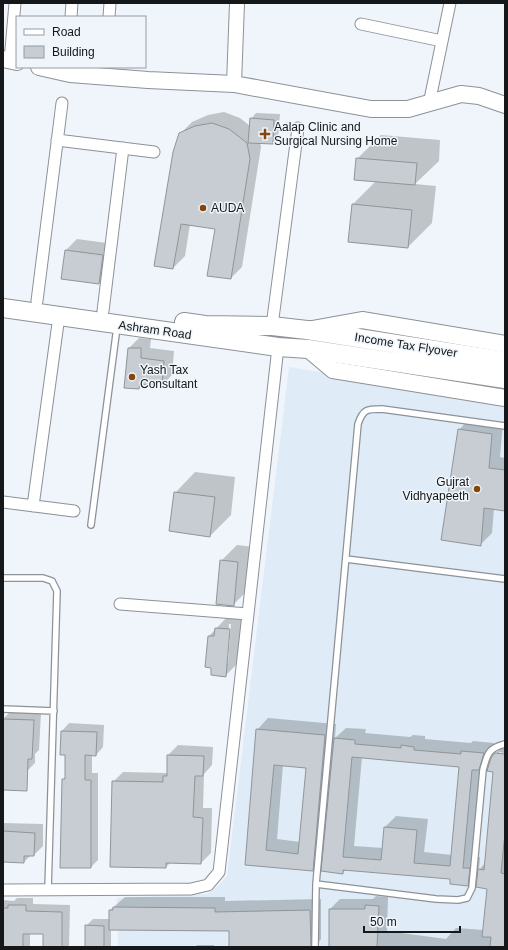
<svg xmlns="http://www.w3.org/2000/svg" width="508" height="950" font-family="Helvetica,sans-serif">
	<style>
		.built { fill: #dfebf6 }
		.shadow { fill: #0003; fill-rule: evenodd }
		.building { fill: #c7cdd2; stroke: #90959a; fill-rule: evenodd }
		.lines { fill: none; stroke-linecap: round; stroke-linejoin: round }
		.service-casing { stroke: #8c9297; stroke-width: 8 }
		.minor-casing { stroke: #8c9297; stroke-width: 13 }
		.tertiary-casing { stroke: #8c9297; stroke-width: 16 }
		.secondary-casing { stroke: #8c9297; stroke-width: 18 }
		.primary-casing { stroke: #8c9297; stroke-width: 20 }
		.service { stroke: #fff; stroke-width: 5.5 }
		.minor { stroke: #fff; stroke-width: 11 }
		.tertiary { stroke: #fff; stroke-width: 14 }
		.secondary { stroke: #fff; stroke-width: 16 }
		.primary { stroke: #fff; stroke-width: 18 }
		.poi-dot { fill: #85450b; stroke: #eff5fb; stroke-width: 1.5 }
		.labels { text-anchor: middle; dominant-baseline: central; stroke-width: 3; stroke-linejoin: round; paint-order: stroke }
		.poi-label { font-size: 12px; fill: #151719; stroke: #eff5fb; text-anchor: start }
		.street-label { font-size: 12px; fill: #151719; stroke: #eff5fb }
	</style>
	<rect width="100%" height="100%" fill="#eff5fb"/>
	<path class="built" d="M289,367l216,35v545h-387l-1,-49 90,-4 11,-8 9,-10z"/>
	<path class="shadow" d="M224,112l16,6 10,8 1,-7 5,-6 24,1 -2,23 -5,6 -13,-1 1,5 -19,120 -11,11 -15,-50 -26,-4 -5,32 -12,12 7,-134 12,-12 16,-7z
		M381,135l59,5 -1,21 -24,23 21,2 -4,37 -24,24 -55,-43 23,-23 -19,-22z
		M77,239l37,5 -4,28 -11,11 -33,-33z
		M139,338l12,1 -1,9 24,3 -2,24 -10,10 -18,-2 -5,5 -10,-40z
		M470,418l33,5 -3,34 5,1v52l-11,-2 -2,25 -12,12 -21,-115z
		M195,472l40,5 -4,38 -21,21 -35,-43z
		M237,545l17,2 -4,41 -16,16 -13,-43z
		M232,612l13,2 -4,46 -16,16 -16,-40zM229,624h2l-3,39h-2z
		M10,712l31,1 -2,37 -4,4v9l-8,8 -24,-1v-51z
		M268,718l68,6 -1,14 11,-10 20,1 -1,4 45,4 3,-2 12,1v3l46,4 2,-2 21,2 -5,15 -7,8 -8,91h6l-1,13 6,-7 10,-92 -2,-15 12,-11v8l-6,-1v2l6,1v192h-175v-38l10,-10h33l3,-3 12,1 -1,34 59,8 10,-11 28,2 4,-42 -9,-14 -11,11 -17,-7 -105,-9 -3,4 -19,-14 -11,11 -67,-6 11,-134zM362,757l98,9 -8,89 -28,-3 4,-33 -32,-3 -11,11 -2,21 -29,-2zM283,765l24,2 -7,75 -23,-3z
		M69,723l35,2 -1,22 -7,8h-4v18h6v87l-7,7 -28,-87 3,-4v-22h-5l1,-23z
		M178,745l35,2 -1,18 -8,9 -1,34h9l-1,45 -10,10 -30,-1 -5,5 -53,-85 10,-10 44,1 1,-18z
		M3,823l40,1v22l-9,9h-3l-7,7 -21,-1z
		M125,897h100v4l96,-2v40l-4,5v3h-87v-17l-119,-1v18h-25v-21l7,-7h17v-9z
		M17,898h16v6l37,1 -1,42h-25v-14h-14v14h-27v-47l11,1z
		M197,945h17v2h-19z"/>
	<path class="building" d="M250,118l24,2 -1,24 -25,-1z
		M212,123l17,6 18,14 3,16 -19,120 -24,-3 8,-47 -34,-5 -8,45 -19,-3 19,-114 6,-19 16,-7z
		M356,158l61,5 -2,22 -61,-5z
		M352,204l60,6 -4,38 -60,-6z
		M65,250l38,5 -4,29 -38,-5z
		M128,348h13v10l23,3 -2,25 -22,-2 -1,5 -15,-1z
		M458,429l34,5 -3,34 16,2v41l-21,-3 -3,38 -40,-6z
		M174,492l41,5 -5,40 -41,-6z
		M220,560l18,2 -4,44 -18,-2z
		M215,628l15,1 -4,48 -15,-2v-7l-6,-1 3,-31h6z
		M3,719l31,1 -2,39h-4l-1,32 -24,-1z
		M256,729l69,6 -12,136 -68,-6zM274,765l32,3 -8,86 -32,-4z
		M61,731l36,1 -1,24 -11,-1v25h6v88h-31l2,-89h3v-24h-5z
		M334,738l21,2v4l46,4v-3l13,2v3l47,4v-3l23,2 -5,17h-7l-9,98h7l-2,18 -18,-2v-5l-107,-9v4l-22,-3zM352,757l107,10 -9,99 -36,-3 3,-33 -33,-3 -3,33 -38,-3z
		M495,753l10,1v79l-4,40 4,1v73h-15l1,-10h-9l5,-48 -11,-2 2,-18 6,1 9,-98 -6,-1 4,-13z
		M167,755l37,1 -1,20h-8l-2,41 10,1 -2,46 -35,-1v5l-56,-1 2,-86 51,1v-6h4z
		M3,831l32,2 -1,23h-10v7l-21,-1z
		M8,905h18v6l36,1v35h-19v-13h-20v13h-20v-39h5z
		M365,905l14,1 -2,41h-48v-38h36z
		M113,907l102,1v4l95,-2 1,37h-82v-16l-120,-1v-20h4z
		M85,925l19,1v21h-19z"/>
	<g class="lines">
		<g class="service-casing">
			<path id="service" d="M91,525l26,-198
				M346,559l159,20
				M3,578h40l9,3 5,10 -9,299
				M3,709l51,2
				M316,884l120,15 22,1 9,-2 5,-10 11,-118c4,-15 5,-22 22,-26
				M315,947l1,-63 42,-460c5,-15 9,-15 24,-15l123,17"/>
		</g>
		<g class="minor-casing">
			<path id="minor" d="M71,17l1,-14
				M109,17l1,-14
				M361,24l81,17
				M10,61l5,-58
				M429,104l21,-101
				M57,140l97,12
				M37,301l25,-198
				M103,311l20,-163
				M272,326l26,-198
				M3,502l71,9
				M33,506l26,-190
				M120,604l128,10
				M3,890l188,-1 17,-4 11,-13 59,-525"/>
		</g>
		<g class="tertiary-casing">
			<path id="tertiary" d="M234,84l3,-81"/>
		</g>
		<g class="secondary-casing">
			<path id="secondary" d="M3,59l14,3
				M39,67l31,7 78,6 86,4 137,25h37l53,-15 18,2 26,9
				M312,329l50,-9 143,24
				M308,349l25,21 172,28"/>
		</g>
		<g class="primary-casing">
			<path id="primary" d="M3,308l275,39 30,2 197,30
				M184,322l21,3 67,1 35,4 198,31"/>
		</g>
		<use href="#service" class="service"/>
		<use href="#minor" class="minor"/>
		<use href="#tertiary" class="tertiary"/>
		<use href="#secondary" class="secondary"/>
		<use href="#primary" class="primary"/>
	</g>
	<g class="poi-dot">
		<path d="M263 128h4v4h4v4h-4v4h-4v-4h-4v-4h4z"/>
		<circle cx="203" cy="208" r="4"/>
		<circle cx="132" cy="377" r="4"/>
		<circle cx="477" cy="489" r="4"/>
	</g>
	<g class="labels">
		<g class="poi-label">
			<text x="274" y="127">Aalap Clinic and<tspan x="274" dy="14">Surgical Nursing Home</tspan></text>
			<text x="211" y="208">AUDA</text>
			<text x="140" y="370">Yash Tax<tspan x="140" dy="14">Consultant</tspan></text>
			<text x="469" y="482" text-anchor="end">Gujrat<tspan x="469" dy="14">Vidhyapeeth</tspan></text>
		</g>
		<g class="street-label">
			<text transform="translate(155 330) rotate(8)">Ashram Road</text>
			<text transform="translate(406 345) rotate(9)">Income Tax Flyover</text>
		</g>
	</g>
	<rect width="508" height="950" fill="none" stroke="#151719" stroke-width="8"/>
	<rect x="16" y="16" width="130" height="52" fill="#eff5fb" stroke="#989ca1"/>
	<rect x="24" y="29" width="20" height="6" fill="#ffffff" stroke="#989ca1"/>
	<text x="52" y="36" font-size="12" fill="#151719">Road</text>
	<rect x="24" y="46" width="20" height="12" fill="#c7cdd2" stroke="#989ca1"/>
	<text x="52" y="56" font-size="12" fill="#151719">Building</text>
	<path d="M364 926v6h96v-6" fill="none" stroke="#151719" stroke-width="2"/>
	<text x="370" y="926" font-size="12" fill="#151719" stroke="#eff5fb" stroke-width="3" paint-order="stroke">50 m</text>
</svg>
